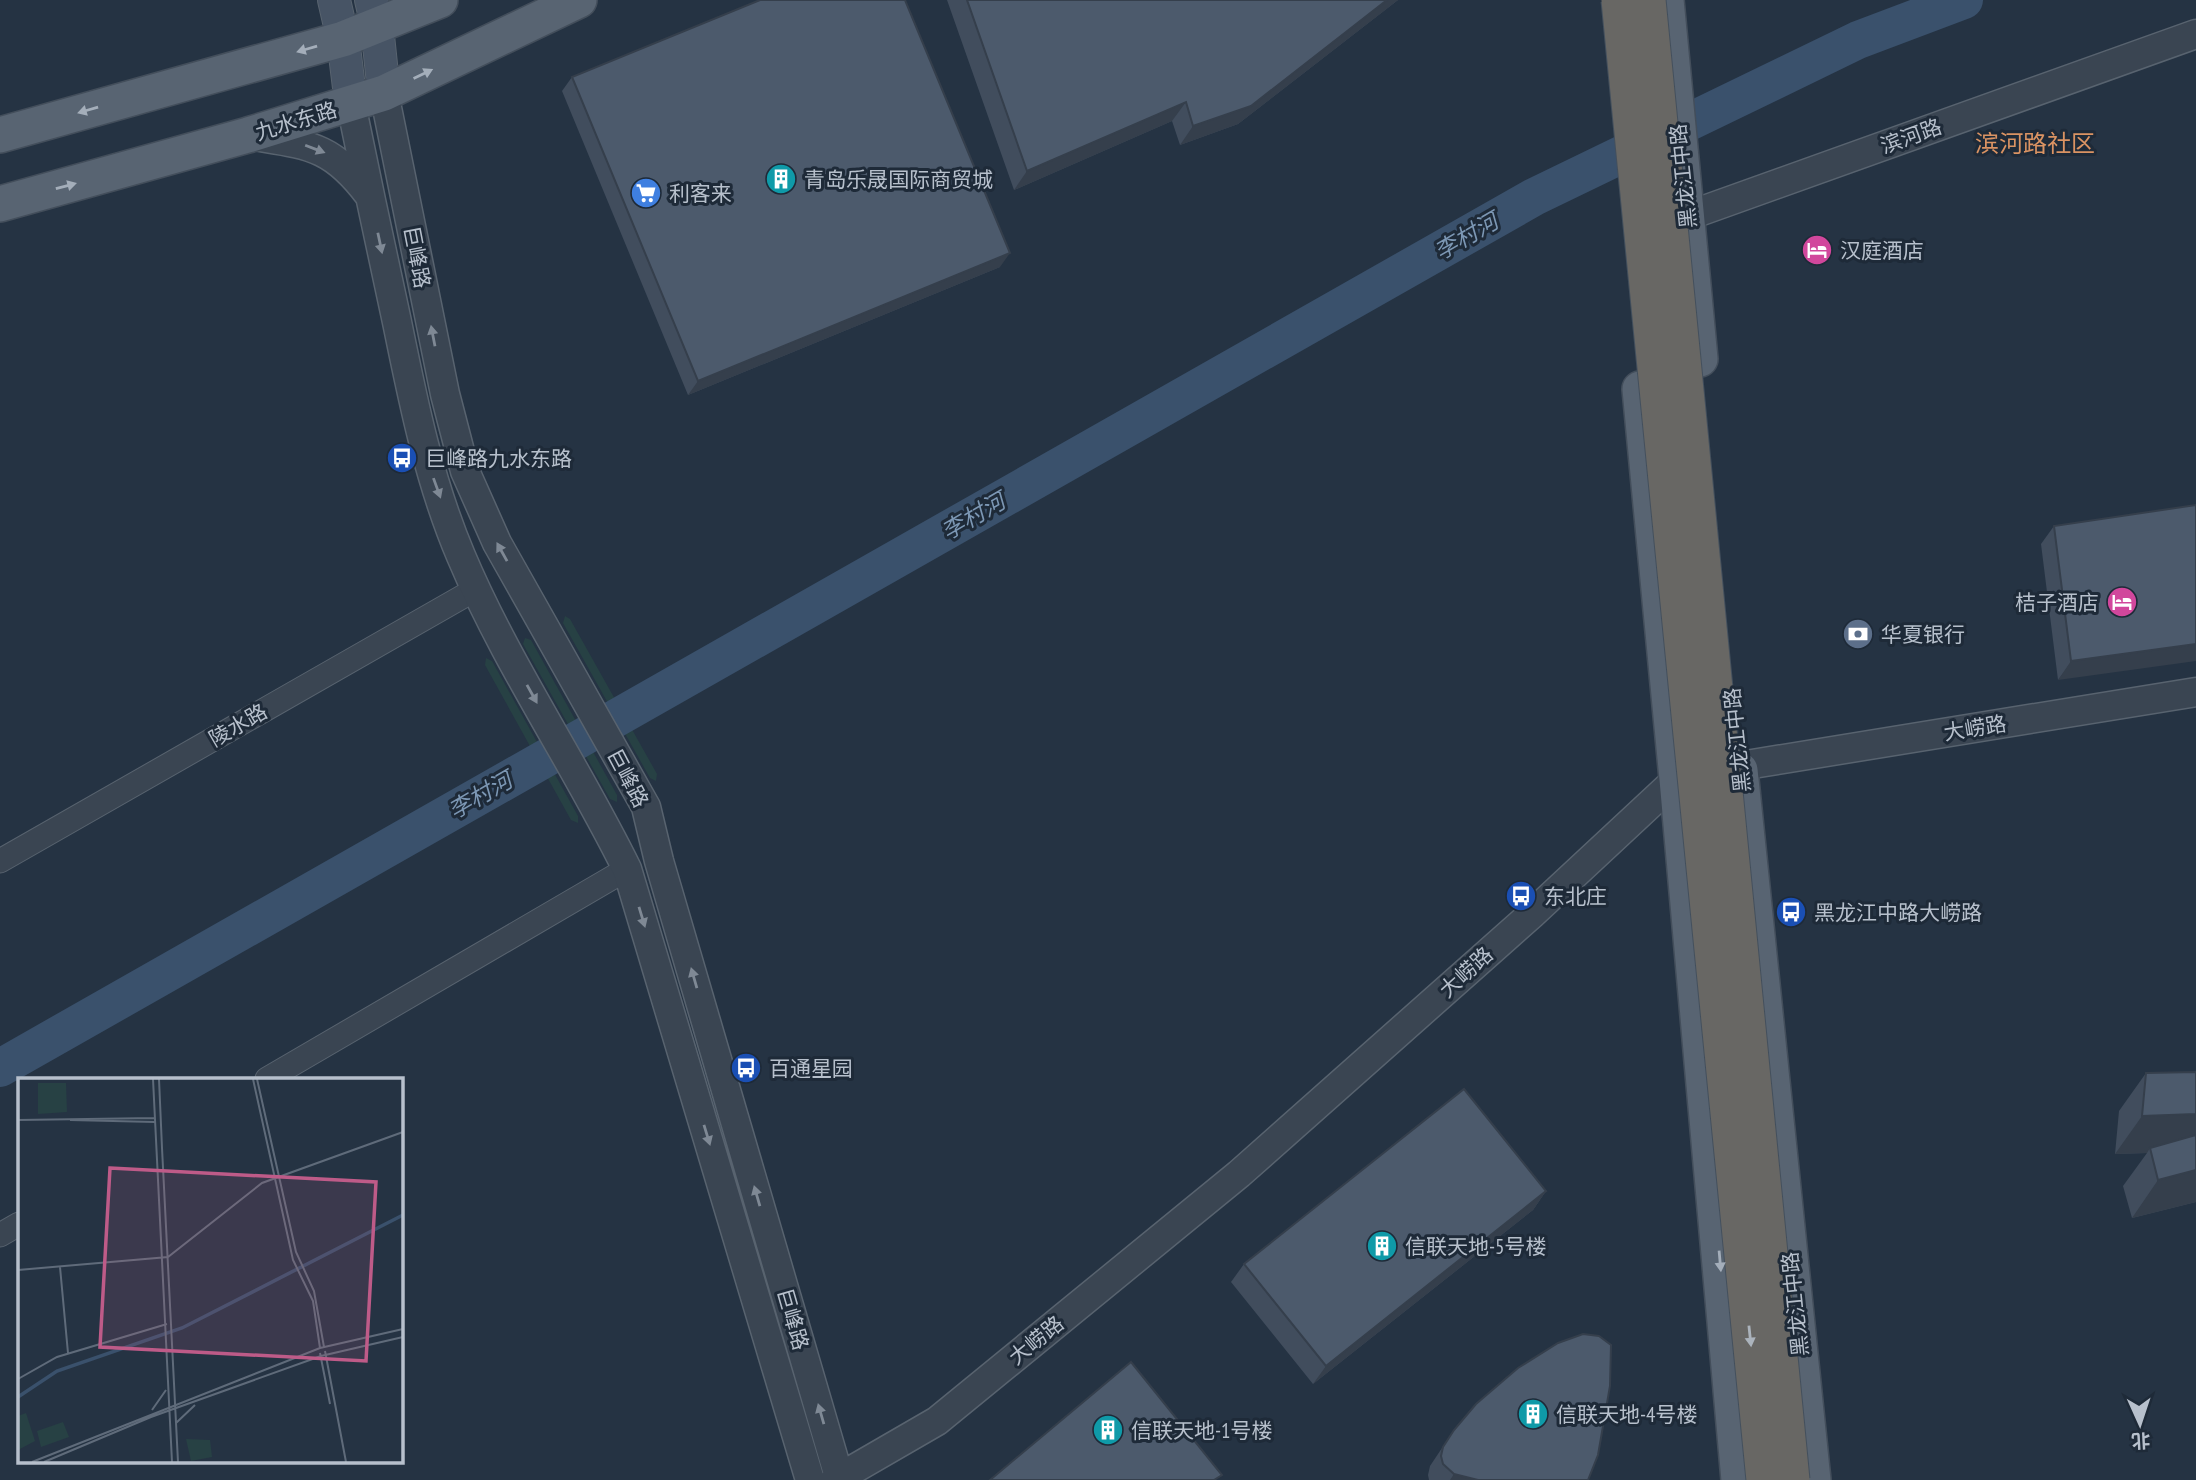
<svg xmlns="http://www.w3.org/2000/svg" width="2196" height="1480" font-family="'PT Sans Narrow','Noto Sans SC',sans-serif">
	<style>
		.green { fill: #274144 }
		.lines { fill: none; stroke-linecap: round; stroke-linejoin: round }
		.river { stroke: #3a516c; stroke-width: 38 }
		.minor-casing { stroke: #58636f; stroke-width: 25 }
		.tertiary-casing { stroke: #58636f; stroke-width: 31 }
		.secondary-casing { stroke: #58636f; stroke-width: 34 }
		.primary-casing { stroke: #434e5b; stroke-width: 38 }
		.minor { stroke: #3a4552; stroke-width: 23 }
		.tertiary { stroke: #3a4552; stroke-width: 28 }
		.secondary { stroke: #475465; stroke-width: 32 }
		.primary { stroke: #586472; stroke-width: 35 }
		.trunk-bridge-casing { stroke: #44505d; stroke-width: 39; stroke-linecap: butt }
		.trunk-bridge { stroke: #686764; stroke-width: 37 }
		.wall { fill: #414d5d }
		.shaded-wall { fill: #353f4c }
		.building { fill: #4c5a6c; stroke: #353f4c; stroke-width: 2 }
		.oneway { fill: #a4aeba }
		.oneway2 { fill: #7f8995 }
		.oneway3 { fill: #abb3bc }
		.labels { text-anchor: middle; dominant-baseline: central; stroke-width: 6; stroke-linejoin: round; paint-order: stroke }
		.street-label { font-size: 21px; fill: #b7c0cc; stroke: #1e2a38 }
		.poi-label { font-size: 21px; fill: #b7c0cc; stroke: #1e2a38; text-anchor: start }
		.water-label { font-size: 23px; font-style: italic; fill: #7c97b4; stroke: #1e2a38 }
		.quarter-label { font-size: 24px; fill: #da9363; stroke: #1e2a38 }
		.inset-river { fill: none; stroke: #3a516c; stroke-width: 3.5 }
		.inset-road { fill: none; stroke: #5f6b7a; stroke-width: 2 }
		.view { fill: #be5b88; fill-opacity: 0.15; stroke: #be5b88; stroke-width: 3.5 }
		.inset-edge { fill: none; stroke: #b7c0cc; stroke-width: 3.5 }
	</style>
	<rect width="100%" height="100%" fill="#253343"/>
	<path class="green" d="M565,616l5,3 87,155 -1,7 -6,-3 -87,-155z
		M525,638l6,2 86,155v7l-7,-3 -87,-155z
		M486,658l6,3 86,155v7l-7,-3 -86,-155z"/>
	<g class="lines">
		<path class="river" d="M0,1068l1534,-871 324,-157 106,-40"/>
		<g class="minor-casing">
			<path id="minor" d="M0,861l476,-272
				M267,1079l360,-210
				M0,1235l19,-11"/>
		</g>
		<g class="tertiary-casing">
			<path id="tertiary" d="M384,93l61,301 20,77 32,72 149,264 13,54 181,619
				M351,104c15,73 30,145 46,218 16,79 32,159 64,234 46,109 114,207 166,313l183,611
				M248,135c59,10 83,9 121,60
				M1668,223l528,-189
				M835,1480l102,-59 302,-247 293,-260 145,-135 63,-13 456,-74"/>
		</g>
		<g class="secondary-casing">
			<path id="secondary" d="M334,0l9,39 8,65
				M371,0l6,26 7,67"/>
		</g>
		<g class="primary-casing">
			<path id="primary" d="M1666,0l34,359
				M0,135l343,-96 97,-39
				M0,204l248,-69 136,-42 195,-93
				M1640,389l37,390 62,701
				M1740,770l73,710"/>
		</g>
		<use href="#minor" class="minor"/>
		<use href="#tertiary" class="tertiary"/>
		<use href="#secondary" class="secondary"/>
		<use href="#primary" class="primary"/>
		<g class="trunk-bridge-casing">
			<path id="trunk-bridge" d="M1620,0l145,1480
				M1647,0l144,1480"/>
		</g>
		<use href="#trunk-bridge" class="trunk-bridge"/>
	</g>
	<path class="wall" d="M947,0h451l-160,124 -58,21 -8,-24 -158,69z
		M572,77l428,190 -312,128 -126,-304z
		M2196,505l-138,175 -17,-136 13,-18z
		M2146,1073l50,129 -64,16 -9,-32 24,-33 -32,1 4,-43z
		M1546,1191l-13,19 -220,174 -82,-102 13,-18z
		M1454,1430l134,50h-159l-1,-5 2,-9z"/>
	<path class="shaded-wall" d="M1387,0h11l-160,124 -58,21 13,-19z
		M1186,102l-14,19 -158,69 13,-19z
		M1010,253l-10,14 -312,128 10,-14z
		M2196,644v17l-138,19 13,-19z
		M2196,1114v37l-46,-3 -3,5 -32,1 27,-38z
		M2196,1170v32l-64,16 26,-38z
		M1546,1191l-13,19 -220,174 13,-18z
		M1454,1474l24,6h-28z"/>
	<path class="building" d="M760,0h145l105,253 -312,128 -126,-304z
		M967,0h420l-136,106 -58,20 -7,-24 -159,69z
		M2196,505v139l-125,17 -17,-135z
		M2196,1072v42l-54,2 4,-43z
		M1464,1089l82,102 -220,175 -82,-102z
		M2196,1135v35l-38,10 -8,-32z
		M1583,1334l16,2 12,9 -1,41 -12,69 -10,25h-110l-24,-6 -11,-10 -2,-8 2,-9 11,-17 22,-26 42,-36 40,-25z
		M1131,1362l91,113 -8,5h-224z"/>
	<defs><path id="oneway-solid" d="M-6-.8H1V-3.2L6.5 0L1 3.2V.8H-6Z" transform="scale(1.75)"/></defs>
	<g class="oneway">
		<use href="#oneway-solid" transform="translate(307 49) rotate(164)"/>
		<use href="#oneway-solid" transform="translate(423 74) rotate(-26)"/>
		<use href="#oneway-solid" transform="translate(88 110) rotate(164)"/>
		<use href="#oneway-solid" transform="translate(66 186) rotate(-15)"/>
		<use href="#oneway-solid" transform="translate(1720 1261) rotate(85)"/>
	</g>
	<g class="oneway2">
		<use href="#oneway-solid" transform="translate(315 149) rotate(21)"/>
		<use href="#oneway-solid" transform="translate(380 243) rotate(78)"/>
		<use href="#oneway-solid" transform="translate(433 336) rotate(-101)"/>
		<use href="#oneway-solid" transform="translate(437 488) rotate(70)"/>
		<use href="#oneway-solid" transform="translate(502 552) rotate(-119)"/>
		<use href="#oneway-solid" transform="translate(532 694) rotate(61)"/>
		<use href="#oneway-solid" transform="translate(642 917) rotate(73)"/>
		<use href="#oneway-solid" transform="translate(694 978) rotate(-106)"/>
		<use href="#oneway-solid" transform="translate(707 1135) rotate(73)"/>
		<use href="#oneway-solid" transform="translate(757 1196) rotate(-106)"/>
		<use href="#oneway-solid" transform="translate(821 1414) rotate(-106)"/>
	</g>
	<use class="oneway3" href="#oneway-solid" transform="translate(1750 1336) rotate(84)"/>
	<defs>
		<g id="building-disc" transform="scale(1.575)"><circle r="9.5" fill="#0f9aa8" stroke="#1e2a38"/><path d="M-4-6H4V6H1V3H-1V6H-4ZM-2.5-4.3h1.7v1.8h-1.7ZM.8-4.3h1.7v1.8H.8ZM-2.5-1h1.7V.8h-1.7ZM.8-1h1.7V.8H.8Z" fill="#fff"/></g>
		<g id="supermarket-disc" transform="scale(1.575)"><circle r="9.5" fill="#3f7fe0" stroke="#1e2a38"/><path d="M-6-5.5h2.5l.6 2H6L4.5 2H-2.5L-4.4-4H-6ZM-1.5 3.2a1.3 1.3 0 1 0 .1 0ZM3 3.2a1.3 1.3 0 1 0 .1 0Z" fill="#fff"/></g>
		<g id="hotel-disc" transform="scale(1.575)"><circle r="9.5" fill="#d1479c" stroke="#1e2a38"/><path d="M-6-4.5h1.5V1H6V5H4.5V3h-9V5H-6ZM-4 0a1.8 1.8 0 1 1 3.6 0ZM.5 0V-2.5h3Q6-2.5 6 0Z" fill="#fff"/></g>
		<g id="bus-disc" transform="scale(1.575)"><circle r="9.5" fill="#1a4fb4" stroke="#1e2a38"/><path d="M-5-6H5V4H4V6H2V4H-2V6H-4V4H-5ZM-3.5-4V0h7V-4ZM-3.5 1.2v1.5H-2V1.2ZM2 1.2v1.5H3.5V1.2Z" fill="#fff"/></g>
		<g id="bank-disc" transform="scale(1.575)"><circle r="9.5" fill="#5c6f8a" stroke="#1e2a38"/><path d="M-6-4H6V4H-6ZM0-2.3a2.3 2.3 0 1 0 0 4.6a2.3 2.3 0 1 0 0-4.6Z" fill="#fff"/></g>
	</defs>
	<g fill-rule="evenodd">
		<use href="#building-disc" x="781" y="179"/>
		<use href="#supermarket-disc" x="646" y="193"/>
		<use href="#hotel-disc" x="1817" y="250"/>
		<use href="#bus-disc" x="402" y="458"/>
		<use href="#hotel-disc" x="2122" y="602"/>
		<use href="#bank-disc" x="1858" y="634"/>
		<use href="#bus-disc" x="1521" y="896"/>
		<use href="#bus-disc" x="1791" y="912"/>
		<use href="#bus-disc" x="746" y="1068"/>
		<use href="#building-disc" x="1382" y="1246"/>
		<use href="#building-disc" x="1533" y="1414"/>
		<use href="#building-disc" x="1108" y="1430"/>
	</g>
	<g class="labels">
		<g class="street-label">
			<text transform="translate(296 121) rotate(-17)">九水东路</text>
			<text transform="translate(1911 136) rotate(-20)">滨河路</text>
			<text transform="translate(1683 176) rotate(-96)">黑龙江中路</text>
			<text transform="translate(417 257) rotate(79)">巨峰路</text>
			<text transform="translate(238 725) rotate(-30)">陵水路</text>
			<text transform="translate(1975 728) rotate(-9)">大崂路</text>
			<text transform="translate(1737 740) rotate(-96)">黑龙江中路</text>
			<text transform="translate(628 778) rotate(62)">巨峰路</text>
			<text transform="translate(1466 972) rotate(-42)">大崂路</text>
			<text transform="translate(1795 1304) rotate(-96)">黑龙江中路</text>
			<text transform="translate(793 1319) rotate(74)">巨峰路</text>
			<text transform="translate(1036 1340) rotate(-39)">大崂路</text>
		</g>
		<g class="poi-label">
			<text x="804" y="179">青岛乐晟国际商贸城</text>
			<text x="669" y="193">利客来</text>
			<text x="1840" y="250">汉庭酒店</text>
			<text x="425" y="458">巨峰路九水东路</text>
			<text x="2099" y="602" text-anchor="end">桔子酒店</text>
			<text x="1881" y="634">华夏银行</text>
			<text x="1544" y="896">东北庄</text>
			<text x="1814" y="912">黑龙江中路大崂路</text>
			<text x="769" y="1068">百通星园</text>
			<text x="1405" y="1246">信联天地-5号楼</text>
			<text x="1556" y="1414">信联天地-4号楼</text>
			<text x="1131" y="1430">信联天地-1号楼</text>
		</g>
		<g class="water-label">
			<text transform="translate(1466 236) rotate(-30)">李村河</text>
			<text transform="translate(973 516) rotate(-30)">李村河</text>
			<text transform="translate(480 795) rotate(-30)">李村河</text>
		</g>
		<g class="quarter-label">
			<text x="2035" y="143">滨河路社区</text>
		</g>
	</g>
	<g transform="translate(18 1078)">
		<rect width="385" height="385" fill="#253343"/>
		<path d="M20,5h28l1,29 -29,2zM8,335l9,28 -17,9v-34zM45,344l6,15 -28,10 -4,-16zM168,361l24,1 2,17 -21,4z" fill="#274144"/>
		<path class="inset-river" d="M0,319l39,-26 125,-43 221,-113"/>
		<path class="inset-road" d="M135,1l19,383M141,1l3,69M235,1l40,181 20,41 7,47M239,1l39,173 18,39 10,56M0,42l137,-2M52,42l85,2M144,70l16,314M42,189l8,86M0,192l150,-13 94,-74 141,-51M307,273l21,111M302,275l10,51M0,301l39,-22 110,-33M134,332l14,-20M158,345l19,-18M14,384l288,-114 83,-19M26,384l107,-45 170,-61 82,-19"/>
		<path class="view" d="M92,90l266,14 -10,179 -266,-14z"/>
		<rect width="385" height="385" class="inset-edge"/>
	</g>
	<g transform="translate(2140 1424) rotate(177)" stroke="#1e2a38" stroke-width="5" paint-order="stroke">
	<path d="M0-5L12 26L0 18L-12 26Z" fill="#b7c0cc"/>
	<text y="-10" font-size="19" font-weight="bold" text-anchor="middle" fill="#b7c0cc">北</text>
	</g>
</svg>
